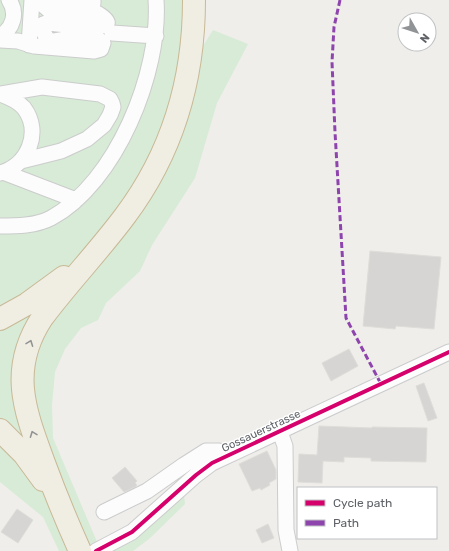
<svg xmlns="http://www.w3.org/2000/svg" width="449" height="551" font-family="Rubik,sans-serif">
	<style>
		.green { fill: #d8ebd6 }
		.building { fill: #d6d5d3; stroke: #deddd9 }
		.lines { fill: none; stroke-linecap: round; stroke-linejoin: round }
		.minor-casing { stroke: #cbcccc; stroke-width: 17 }
		.highway-casing { stroke: #c8b996; stroke-width: 24 }
		.minor { stroke: #fdfcfc; stroke-width: 15 }
		.highway { stroke: #f0ede3; stroke-width: 22 }
		.quiet { stroke: #8e44ad; stroke-width: 3; stroke-dasharray: 6 3; stroke-linecap: butt }
		.cycleway-casing { stroke: #fff; stroke-width: 6 }
		.cycleway { stroke: #d6006c; stroke-width: 4 }
		.oneway { stroke: #929393 }
		.labels { text-anchor: middle; dominant-baseline: central; stroke-width: 3; stroke-linejoin: round; paint-order: stroke }
		.street-label { font-size: 11px; fill: #5f6368; stroke: #fff }
	</style>
	<rect width="100%" height="100%" fill="#efeeea"/>
	<path class="green" d="M0,0h184l1,26 -9,63 37,-59 35,14 -31,59 -22,75 -43,67 -12,26 -34,32 -8,17 -17,8 -16,21 -10,23 -3,33 1,33 47,111 83,-63 2,18 -36,35 -16,12h-74l-16,-34 -43,-35z"/>
	<path class="building" d="M370,251l71,6 -7,72 -38,-3 -1,3 -32,-3z
		M349,349l9,17 -27,15 -9,-18z
		M424,383l13,35 -9,3 -12,-35z
		M319,426l53,2v-1l55,1 -1,34 -55,-1v-3l-27,-1v5l-21,-1 -1,22 -24,-1 1,-28 18,1z
		M267,451l9,19v9l-7,4 1,2 -9,5 -1,-2 -8,3 -13,-27z
		M125,467l12,14 -2,2 2,2 -2,2 -11,5 -12,-14z
		M17,509l16,11 -15,23 -17,-11z
		M268,524l6,14 -12,5 -6,-13z"/>
	<g class="lines">
		<g class="minor-casing">
			<path id="minor" d="M112,33l44,3
				M0,36c13,-7 18,-23 9,-36
				M0,40l18,1 16,5 60,5 7,-2 2,-6c-12,-13 -37,-3 -51,-2l-5,-2 -6,-12 2,-3 3,-1c9,0 92,13 49,-11 -22,3 -33,12 -52,-7l3,-2 40,2 7,-2v-3
				M29,45l3,-45
				M0,94l42,-7 58,7 10,5 2,4 1,4 -3,8 -6,10 -17,14 -26,12 -40,10
				M0,94c9,3 18,7 24,14 18,24 4,58 -24,65
				M3,172l73,28
				M0,226c16,0 36,0 51,-8 65,-35 110,-146 105,-218
				M280,432l5,14 1,84 4,21
				M104,512l43,-21 37,-26 22,-14h13l9,4
				M96,551l36,-19 64,-57 16,-12 237,-111"/>
		</g>
		<g class="highway-casing">
			<path id="highway" d="M0,319l27,-15 37,-27
				M0,430l24,24 19,26
				M80,551c-13,-29 -25,-58 -36,-88 -19,-52 -36,-93 -2,-145 26,-35 57,-67 83,-102 48,-64 69,-136 69,-216"/>
		</g>
		<use href="#minor" class="minor"/>
		<use href="#highway" class="highway"/>
		<path class="quiet" d="M340,0l-6,27 -2,35 3,70 11,186 35,66"/>
		<g class="cycleway-casing">
			<path id="cycleway" d="M96,551l36,-19 64,-57 16,-12 237,-111"/>
		</g>
		<use href="#cycleway" class="cycleway"/>
	</g>
	<defs><path id="oneway-chevron" d="M-2-3.5L2.5 0L-2 3.5" fill="none" stroke-width="1.6" stroke-linecap="round" stroke-linejoin="round"/></defs>
	<g class="oneway">
		<use href="#oneway-chevron" transform="translate(30 343) rotate(-69)"/>
		<use href="#oneway-chevron" transform="translate(33 434) rotate(-111)"/>
	</g>
	<g class="labels">
		<g class="street-label">
			<text transform="translate(261 431) rotate(-25)">Gossauerstrasse</text>
		</g>
	</g>
	<rect x="297" y="487" width="140" height="52" fill="#ffffff" stroke="#bfc1c3"/>
	<rect x="305" y="500" width="20" height="6" fill="#d6006c" stroke="#bfc1c3"/>
	<text x="333" y="507" font-size="12" fill="#5f6368">Cycle path</text>
	<rect x="305" y="520" width="20" height="6" fill="#8e44ad" stroke="#bfc1c3"/>
	<text x="333" y="527" font-size="12" fill="#5f6368">Path</text>
	<g transform="translate(417 32) rotate(129)"><circle r="19" fill="#ffffff" stroke="#bfc1c3"/>
	<path d="M0-3L7 15L0 10L-7 15Z" fill="#919496"/>
	<text y="-6" font-size="11" font-weight="bold" text-anchor="middle" fill="#5f6368">N</text>
	</g>
</svg>
